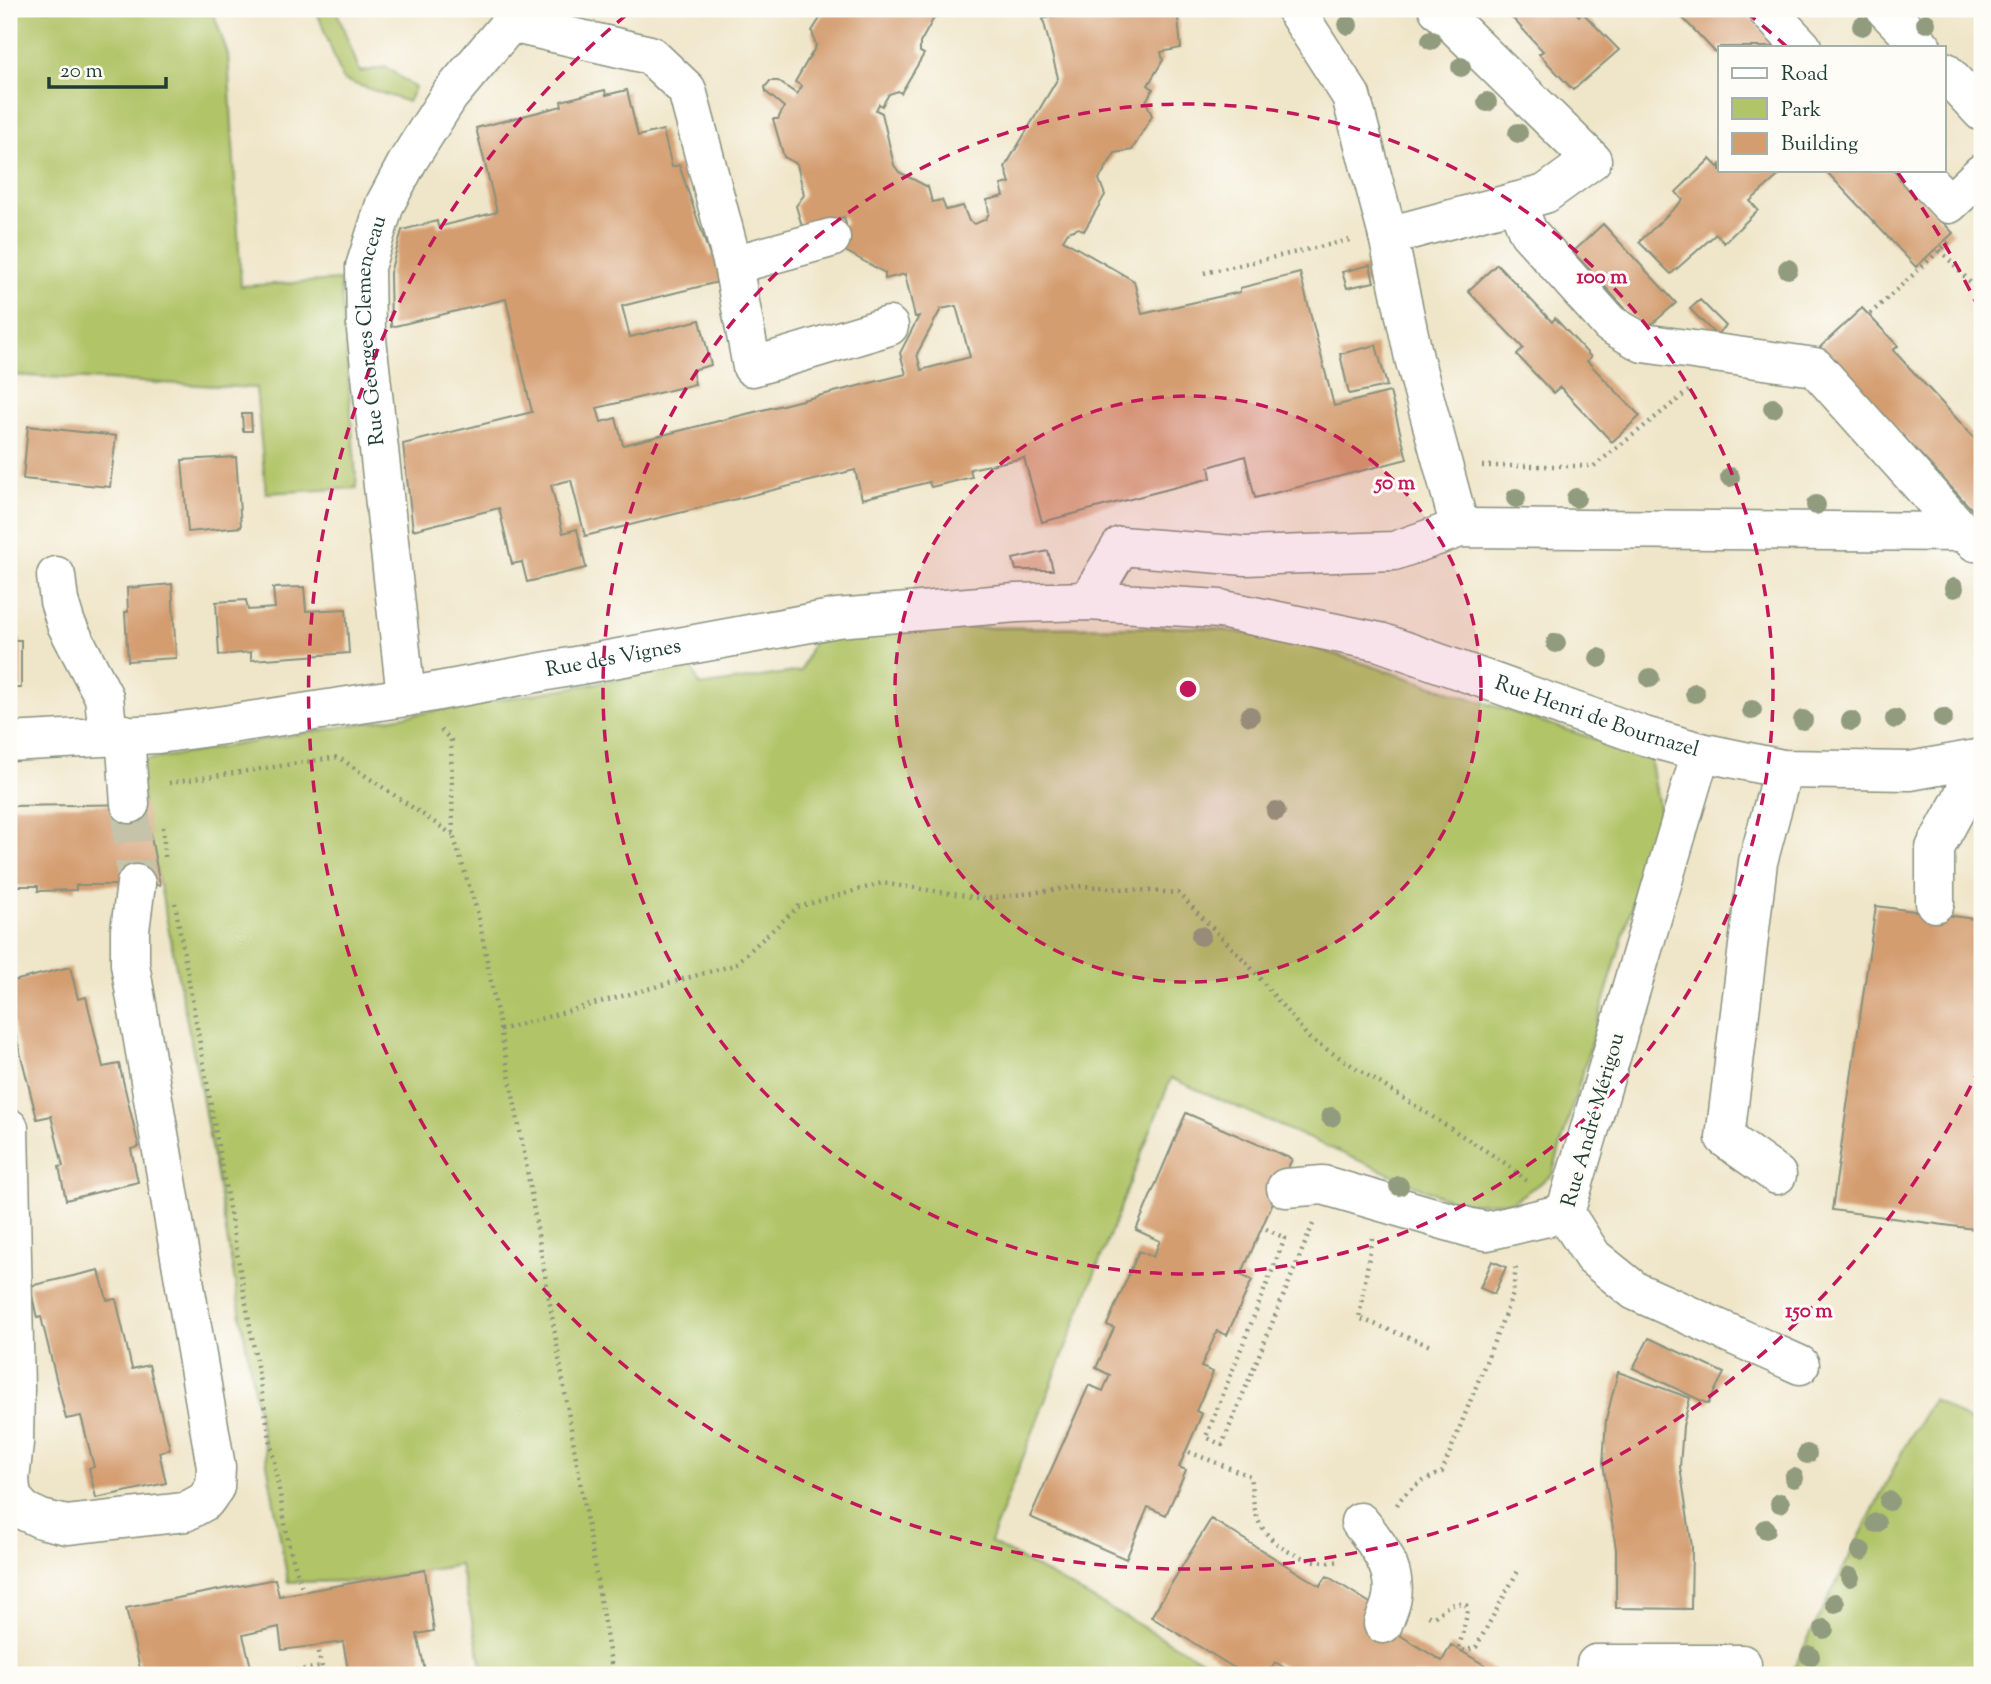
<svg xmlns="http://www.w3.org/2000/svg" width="1991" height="1684" font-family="'Sorts Mill Goudy',serif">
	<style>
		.green { fill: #b1c468; stroke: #68804e; stroke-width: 2 }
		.building { fill: #d49d70; fill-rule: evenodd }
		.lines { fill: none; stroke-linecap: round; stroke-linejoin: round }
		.minor-tunnel { stroke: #c5c3aa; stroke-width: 38; stroke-dasharray: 38 19; stroke-linecap: butt }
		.minor-casing { stroke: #87917e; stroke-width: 41 }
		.path { stroke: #87917e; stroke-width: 4.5; stroke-dasharray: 2 5; stroke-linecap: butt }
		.minor { stroke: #fff; stroke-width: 38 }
		.tree { fill: #919b7e }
		.ring { fill: none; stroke: #c2185b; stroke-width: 3.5; stroke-dasharray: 12 9 }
		.labels { text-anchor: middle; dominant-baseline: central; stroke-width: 6; stroke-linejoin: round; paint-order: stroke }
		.street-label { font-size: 21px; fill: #1f3d34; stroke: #fdfcf7 }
		.centre { fill: #c2185b; stroke: #fdfcf7; stroke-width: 3.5 }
		.ring-label { font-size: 21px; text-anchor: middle; font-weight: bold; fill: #c2185b; stroke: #fdfcf7; stroke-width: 6; stroke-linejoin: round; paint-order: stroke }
	</style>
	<rect width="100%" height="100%" fill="#fdfcf7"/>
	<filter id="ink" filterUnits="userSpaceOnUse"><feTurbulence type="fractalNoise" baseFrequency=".0143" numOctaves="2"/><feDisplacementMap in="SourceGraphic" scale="14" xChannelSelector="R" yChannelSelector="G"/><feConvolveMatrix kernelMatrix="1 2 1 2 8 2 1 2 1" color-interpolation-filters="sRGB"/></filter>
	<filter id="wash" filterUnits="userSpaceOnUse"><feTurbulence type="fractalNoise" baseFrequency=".00686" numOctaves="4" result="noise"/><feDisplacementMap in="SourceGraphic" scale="28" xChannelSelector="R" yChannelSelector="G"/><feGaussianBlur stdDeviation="1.57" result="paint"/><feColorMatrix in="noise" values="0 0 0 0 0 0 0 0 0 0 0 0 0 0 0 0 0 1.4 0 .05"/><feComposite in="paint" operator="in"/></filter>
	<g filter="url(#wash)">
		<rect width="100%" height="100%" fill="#efe5c8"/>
		<path class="green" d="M9,9h203l16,46 13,231 99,-6 17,208 -91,5 -10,-105 -247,-13z
			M316,9h20l24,63 26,-5 29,21 -7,14 -65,-22z
			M1201,627l91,13 358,117 10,55 -108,363 -40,27 -54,2 -287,-126 -181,464 239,133h-745l-24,-110 -97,16 -75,1 -87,-491 -66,-329 557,-95 8,19 101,-15 12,-29 92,-14z
			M1933,1399l49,30v246h-192l115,-229z"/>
		<g id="blocks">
			<path class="building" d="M826,9h125l-3,6 -13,1 -15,27v9l4,2 -23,39 -3,-2 -9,3 -7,12 -3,-2 -3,6 6,3 12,52 5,7 29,15 4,15 10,-2 4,10 17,-4 6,15 6,3 11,-5 3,-6 -2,-13 17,-4 -3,-11 9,-2 -5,-16 53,-89 -15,-59 19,-5 -1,-5h116l4,39 -20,4 2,8 -15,25 5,4 -7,12 6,15 -20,34 -17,3 -16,26 6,16 -21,36 -5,-3 -11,4 -5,8 71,41 8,33 98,-22v-4l60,-15 34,133 56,-14 17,67 -152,39 -10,-42 -36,11 2,11 -169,44 -18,-64 -54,11 2,8 -41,10 -2,-5 -67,17 -7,-29 -270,66 -14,-56 -20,5 12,48 14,-4 9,39 -59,14 -5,-20 -10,2 -13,-56 -86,22 -10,-86 129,-32 -26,-113 -115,28 -1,-54 12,-43 35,-9 1,6 59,-15 -21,-84 86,-22 -1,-5 44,-11 1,5 21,-5 11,46 25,-6 9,37 7,-2 31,91 136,-32 -2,-7 -42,9 -6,-20 8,-11 -7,-31 -13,-7 -11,-38h5l6,-12 -18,-15 -1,-5 5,-6h8l19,13 5,-8 -7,-4 21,-36 -4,-15zM840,248l45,25v6l20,-5 10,43 4,-1 -19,37 6,21 -283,71 -7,-27 -15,4 -4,-14 98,-24 -3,-14 19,-5 -11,-45 -70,17 -8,-31 96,-24zM956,306l14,51 -49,13 -4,-16 24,-45z
				M1504,9h69l6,7 4,-3 36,37 -46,40 -34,-36 4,-3z
				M1674,9h68l36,38h-58v10z
				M1710,159l8,8 2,-2v5h65l-35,31 8,9 -34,33 -8,-9 -45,40 -32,-32 44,-42 -7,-8z
				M1825,170h69l59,63 -37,34z
				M1603,224l73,79 -31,27 -72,-78z
				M1497,264l55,58 3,-4 36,39 -4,4 53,55 -28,26 -52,-55 -7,6 -36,-38 6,-7 -55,-57z
				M1370,265l4,17 -27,6 -5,-16z
				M1700,300l26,26 -10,9 -26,-26z
				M1862,308l36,38 -5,4 89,96v74l-126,-134 -40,-35z
				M1376,345l11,41 -38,8 -9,-40z
				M242,414h9l1,17h-9z
				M28,426l88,10 -6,51 -87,-8z
				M236,457l5,70 -53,5 -6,-72z
				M1048,551l5,19h-37l-3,-11z
				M172,584l4,74 -48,3 -3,-49h3l-1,-24z
				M304,587l2,24 40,-2 3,44 -98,7v-8l-32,3 -3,-53 30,-2 2,10 27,-2 -2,-20z
				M9,640h12v48h-12z
				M145,804l15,81h-84v5l-38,1v-5h-29v-80z
				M1876,906l106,14v310l-150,-20z
				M70,967l8,32 8,-2 17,70 16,-3 20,83 -8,2 7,33 -72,18 -7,-33 4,-1 -12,-50 -14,3 -26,-103h-2v-34z
				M1186,1113l106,46 -51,116 11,5 -25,55 -10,-4 -16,36 12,5 -17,39 6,3 -23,53 7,3 -20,45 -18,-8 -22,52 -96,-42 59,-132 14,6 7,-16 -14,-7 18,-40 -7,-3 32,-74 14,6 7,-16 -24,-11z
				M1492,1261l14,6 -12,27 -14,-6z
				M99,1270l8,30 9,-1 16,70 17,-4 21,84 -11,3 7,31 -70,15 -7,-30 5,-1 -13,-51 -15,3 -25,-102 -4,1 -7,-32z
				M1649,1338l75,35 -16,31 -75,-36z
				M1618,1372l72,26 -7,28 -3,41 12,80 -1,62 -75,-1v-59l-13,-86 3,-43z
				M1211,1519l109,67 7,-10 51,32 -6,10 70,43 9,-16 50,30h-213l2,-4 -15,-9 -8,13h-21l-95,-58z
				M425,1570l9,61 -17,3 9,41h-77l-6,-33 -61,8 -3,-23 -36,8 10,40h-77l-1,-7 -34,5 -15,-65 149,-29 4,17z"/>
		</g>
	</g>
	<g filter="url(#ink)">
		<use href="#blocks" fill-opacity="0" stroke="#87917e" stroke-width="2"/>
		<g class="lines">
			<path class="minor-tunnel" d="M130,804l6,80"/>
			<g class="minor-casing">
				<g id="minor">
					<path d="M1295,9l56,87 37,140 26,122 46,170"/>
					<path d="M1766,9l36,38"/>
					<path d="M1885,9l37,38"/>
					<path d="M510,23l140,32 37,35 46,175 98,-27"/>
					<path d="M1944,71l38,41"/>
					<path d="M1917,170l32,34 33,-31"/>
					<path d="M1516,202l12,30 82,92 33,19 172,24 148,165 12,10"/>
					<path d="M1388,236l157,-42 47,-34 -154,-151"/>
					<path d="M733,265l19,102 137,-41"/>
					<path d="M56,576l3,25 7,23 38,73 4,39"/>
					<path d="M1088,601l33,-55 125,10 148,-5 66,-23 503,4"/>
					<path id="s1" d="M406,697l-40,-367 -1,-63 20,-63 24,-45 40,-63 73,-87"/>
					<path d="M125,734l5,70"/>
					<path id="s2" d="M9,742l149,-8 66,-9 182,-28 431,-79 179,-15 72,-2 132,8 160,33 264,94 57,16 82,17 127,2 72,-13"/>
					<path d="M1701,752l-136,461 28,44 42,34 165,74"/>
					<path d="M1935,903v-55l25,-46 20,-44"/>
					<path d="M9,1128l6,260 -1,55 -4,37 2,18 12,13 17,8 26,6 118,-13 20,-11 10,-14 1,-20 -86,-503v-34l6,-46"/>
					<path d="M1777,1175l-52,-37 33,-276 25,-93"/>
					<path d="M1286,1188l37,-3 148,43 16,3 78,-18"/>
					<path d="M1360,1522c17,21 37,47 32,75 -1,9 -6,19 -9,27"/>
					<path d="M1595,1675l1,-11h146"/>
				</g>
			</g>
			<path class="path" d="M1940,250l42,45
				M1204,273l146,-33
				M1870,314l79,-72
				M1482,466h112l97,-77
				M441,730l10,10 2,95 25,79 46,238 89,523
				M169,783l169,-26 115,78
				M163,827l2,30
				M175,903l114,643 14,45
				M500,1030l234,-65 64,-58 84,-24 103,16 99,-13 94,7 69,70 62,75 199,127 19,16
				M1266,1229l19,9 -79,199 16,8 91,-221
				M1372,1238l-13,80 74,29
				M1189,1452l61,24c2,15 3,34 10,48 15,27 51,42 80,37
				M1397,1505c9,-17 28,-25 45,-33l71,-178 3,-29
				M1428,1616l6,1c10,-8 18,-17 32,-12l2,5 -9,38 6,3 11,-4 43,-78
				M316,1645l8,30
				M261,1675l61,-8"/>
			<use href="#minor" class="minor"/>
		</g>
		<g class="tree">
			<circle cx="1926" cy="23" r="10"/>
			<circle cx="1348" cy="25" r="10"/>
			<circle cx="1862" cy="26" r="10"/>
			<circle cx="1431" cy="40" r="10"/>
			<circle cx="1461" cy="67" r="10"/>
			<circle cx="1487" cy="102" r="10"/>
			<circle cx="1518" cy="133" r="10"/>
			<circle cx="1788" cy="269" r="10"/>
			<circle cx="1773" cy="408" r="10"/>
			<circle cx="1730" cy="477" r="10"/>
			<circle cx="1516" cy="498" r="10"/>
			<circle cx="1576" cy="498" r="10"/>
			<circle cx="1816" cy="505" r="10"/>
			<circle cx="1954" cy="588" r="10"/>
			<circle cx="1556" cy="643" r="10"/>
			<circle cx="1599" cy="658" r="10"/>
			<circle cx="1650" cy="678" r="10"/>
			<circle cx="1695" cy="693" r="10"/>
			<circle cx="1752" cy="710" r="10"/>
			<circle cx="1250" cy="716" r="10"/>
			<circle cx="1943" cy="718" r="10"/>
			<circle cx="1895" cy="719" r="10"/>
			<circle cx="1803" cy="720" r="10"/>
			<circle cx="1851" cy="721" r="10"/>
			<circle cx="1276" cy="811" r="10"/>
			<circle cx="1201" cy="936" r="10"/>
			<circle cx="1331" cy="1117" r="10"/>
			<circle cx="1399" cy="1186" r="10"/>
			<circle cx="1807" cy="1454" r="10"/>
			<circle cx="1794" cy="1478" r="10"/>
			<circle cx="1889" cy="1501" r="10"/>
			<circle cx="1780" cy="1503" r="10"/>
			<circle cx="1876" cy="1523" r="10"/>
			<circle cx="1766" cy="1529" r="10"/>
			<circle cx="1861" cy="1551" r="10"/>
			<circle cx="1850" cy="1577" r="10"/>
			<circle cx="1835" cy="1603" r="10"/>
			<circle cx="1824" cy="1629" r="10"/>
			<circle cx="1810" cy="1656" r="10"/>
		</g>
	</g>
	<circle cx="1188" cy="689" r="293" fill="#c2185b" fill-opacity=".12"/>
	<g class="ring">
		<circle cx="1188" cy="689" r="293"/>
		<circle cx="1188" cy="689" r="585"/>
		<path d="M1980 1067A878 878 0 1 1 630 12M1746 12A878 878 0 0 1 1787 47M1898 173A878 878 0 0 1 1980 311"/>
	</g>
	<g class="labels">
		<g class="street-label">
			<text stroke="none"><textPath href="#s1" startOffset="369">Rue Georges Clemenceau</textPath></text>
			<text stroke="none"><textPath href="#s2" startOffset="611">Rue des Vignes</textPath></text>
			<text stroke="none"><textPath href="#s2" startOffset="1615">Rue Henri de Bournazel</textPath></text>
			<text transform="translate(1594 1120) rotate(-74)">Rue André Mérigou</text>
		</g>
	</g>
	<circle cx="1188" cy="689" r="10" class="centre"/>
	<g class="ring-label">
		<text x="1602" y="283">100 m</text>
		<text x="1395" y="489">50 m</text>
		<text x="1809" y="1317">150 m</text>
	</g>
	<rect width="1991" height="1684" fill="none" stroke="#fdfcf7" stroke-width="35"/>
	<rect x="1718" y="46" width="228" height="126" fill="#fdfcf7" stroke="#a4b0a9" stroke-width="2"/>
	<rect x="1732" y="68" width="35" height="10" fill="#ffffff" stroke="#a4b0a9" stroke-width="2"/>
	<text x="1781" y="80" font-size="21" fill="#1f3d34">Road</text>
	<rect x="1732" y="98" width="35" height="21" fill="#b1c468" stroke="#a4b0a9" stroke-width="2"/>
	<text x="1781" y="116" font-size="21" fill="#1f3d34">Park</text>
	<rect x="1732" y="133" width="35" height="21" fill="#d49d70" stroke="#a4b0a9" stroke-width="2"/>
	<text x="1781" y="150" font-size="21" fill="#1f3d34">Building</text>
	<path d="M49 77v10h117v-10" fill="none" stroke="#1f3d34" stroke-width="3.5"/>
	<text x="60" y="77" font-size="21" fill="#1f3d34" stroke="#fdfcf7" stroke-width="5" paint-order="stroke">20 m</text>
</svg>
